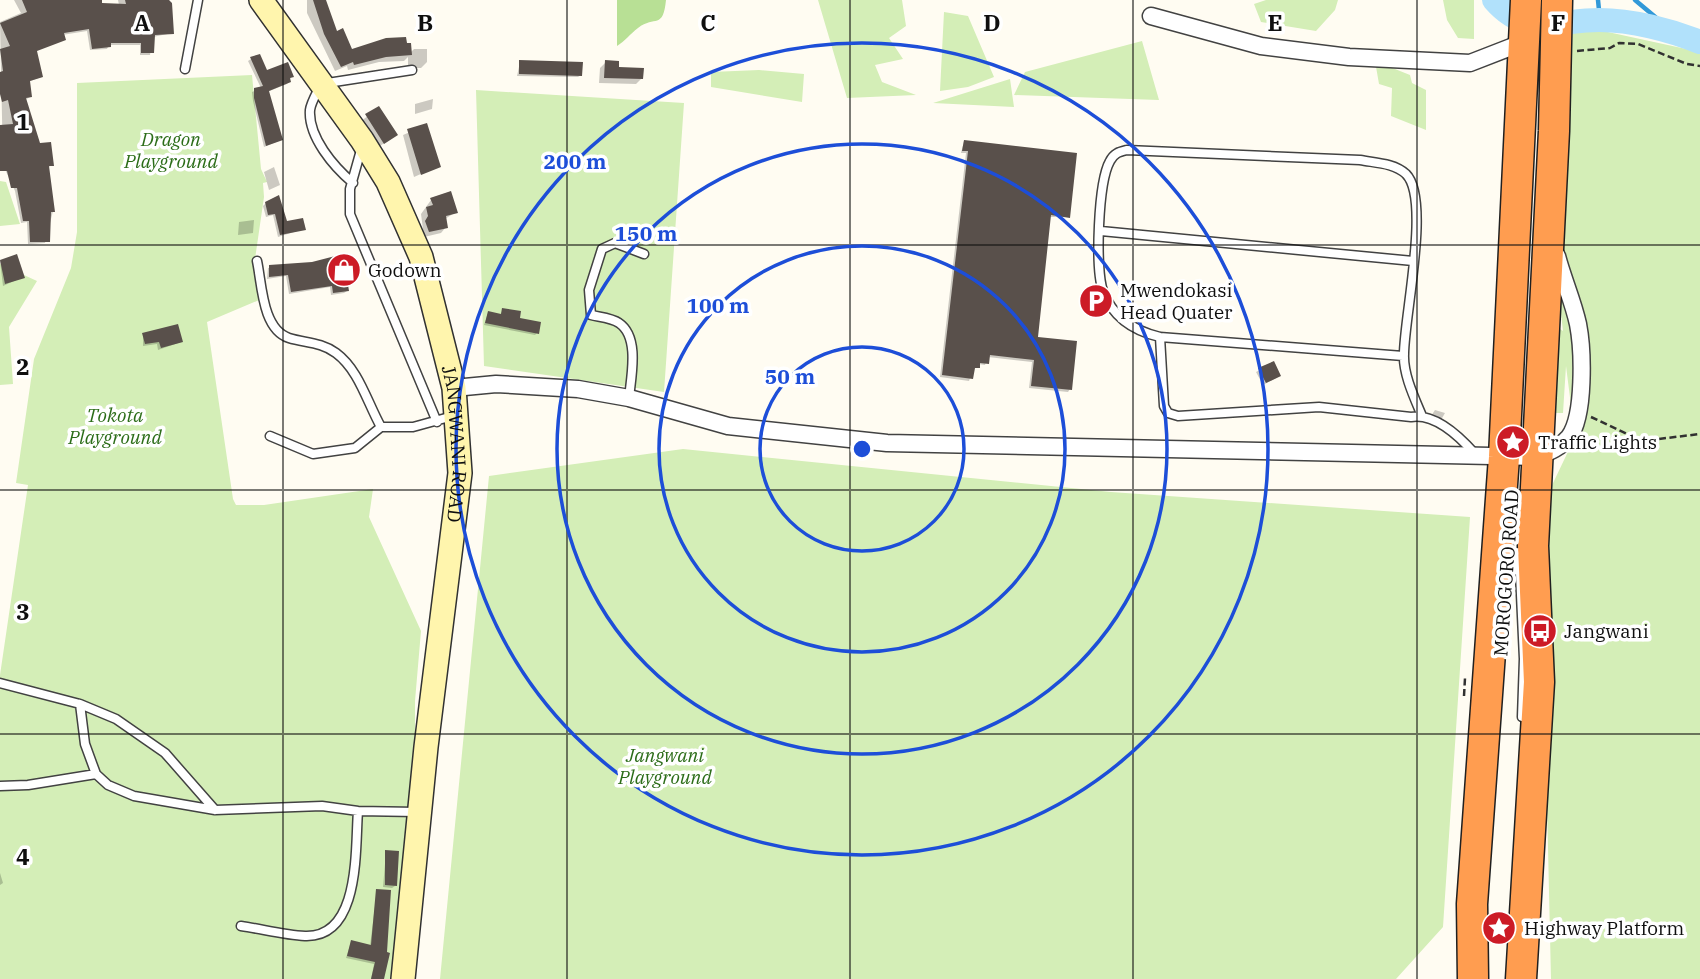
<svg xmlns="http://www.w3.org/2000/svg" width="1700" height="979" font-family="'IBM Plex Serif',serif">
	<style>
		.green { fill: #d4eeb7 }
		.forest { fill: #b8e095 }
		.shadow { fill: #0003 }
		.lines { fill: none; stroke-linecap: round; stroke-linejoin: round }
		.stream { stroke: #3299d8; stroke-width: 4.5 }
		.river { stroke: #b1e1fb; stroke-width: 24 }
		.building { fill: #59504b }
		.lane-casing { stroke: #424242; stroke-width: 11 }
		.street-casing { stroke: #424242; stroke-width: 19 }
		.secondary-casing { stroke: #313131; stroke-width: 26 }
		.highway-casing { stroke: #202020; stroke-width: 33 }
		.path { stroke: #313131; stroke-width: 2.5; stroke-dasharray: 7 3.5; stroke-linecap: butt }
		.lane { stroke: #fff; stroke-width: 8 }
		.street { stroke: #fff; stroke-width: 16 }
		.secondary { stroke: #fff5ad; stroke-width: 23 }
		.highway { stroke: #ff9d50; stroke-width: 30 }
		.grid { fill: none; stroke: #0f0f0f; stroke-width: 2; stroke-opacity: 0.55 }
		.ring { fill: none; stroke: #1d4ed8; stroke-width: 3.5 }
		.labels { text-anchor: middle; dominant-baseline: central; stroke-width: 7; stroke-linejoin: round; paint-order: stroke }
		.park-label { font-size: 19px; font-style: italic; fill: #2c6d19; stroke: #fff }
		.poi-label { font-size: 19px; fill: #0f0f0f; stroke: #fff; text-anchor: start }
		.street-label { font-size: 19px; fill: #0f0f0f; stroke: #fff }
		.grid-label { font-size: 23px; text-anchor: middle; font-weight: bold; fill: #0f0f0f; stroke: #fff; stroke-width: 7; stroke-linejoin: round; paint-order: stroke }
		.centre { fill: #1d4ed8; stroke: #fff; stroke-width: 3.5 }
		.ring-label { font-size: 21px; text-anchor: middle; font-weight: bold; fill: #1d4ed8; stroke: #fff; stroke-width: 7; stroke-linejoin: round; paint-order: stroke }
	</style>
	<rect width="100%" height="100%" fill="#fffcf2"/>
	<path class="green" d="M818,0h84l4,26 -17,12 14,21 -28,6 7,17 34,13 -69,3z
		M1266,0h72l-3,10 -19,21 -55,-9 -7,-18z
		M1443,0h31v39l-16,-1 -11,-18z
		M944,12l24,4 26,61 -26,10 -28,4z
		M1571,24l129,28v927h-149l-7,-307 -10,-149 41,-86 -9,-71 -3,47h-20l7,-91 13,9 -14,-120z
		M1142,41l17,59 -145,-5 11,-23z
		M1375,61l35,14 2,8 14,7v40l-35,-14 1,-28 -13,-4z
		M759,70l45,4 -2,28 -91,-15v-15z
		M252,75l9,94 6,13 -4,1 1,14 -10,69 10,32 -57,24 26,177 3,6h28l109,-16 -4,28 52,114 -6,70v65l-24,213h-391v-304l28,-190 -12,-2 18,-124 37,-91 6,-36v-149z
		M1010,79l4,28 -81,-4z
		M476,90l208,13 -20,289 -180,-26z
		M0,181l6,1 14,42 -20,2z
		M0,264l37,17 -28,46 4,57 -13,1z
		M683,449l428,43 359,25 -27,410 -47,52h-956l49,-503z"/>
	<path class="forest" d="M617,0h49c-3,30 -11,15 -28,28 -8,6 -13,13 -21,18z"/>
	<path class="shadow" d="M14,0h66l1,4 38,1 -1,-5h33l21,33 -19,4 -3,18h-10v-10h-31l-2,4 -17,1 -3,-19 -25,4 -27,16 6,26 -13,5 2,15 -5,3 13,45 14,20 -5,3 6,43 -8,32 -17,1 -1,-22 -6,1 -6,-32 -12,-26 -3,-143 21,-9z
		M307,0h17l12,33 16,18 58,2 4,-4h13v13l-6,6h-13v-11l-4,4 -25,1 -31,8 -1,-4 -12,5 -28,-58z
		M251,59l15,14 26,3 -5,8 -20,8 14,48 -17,7 -11,-46 -1,-9 9,-4 -13,-27z
		M520,62l61,13 -3,2 -61,-1z
		M606,62l11,7 25,9 -6,6 -37,-1 1,-15z
		M433,99l-1,10 -17,5v-10z
		M378,108l11,32 -12,8 -17,-26z
		M426,125l13,41 -25,11 -11,-42z
		M964,141l105,76h-20l-13,121 34,51 -2,3 -39,-4 3,-26 -44,-5 -3,8 -7,-1 -5,6 -4,11 -29,-4 26,-224h-5z
		M274,167l6,18 -11,5 -5,-18z
		M431,200l25,12 -11,7 1,8 -5,6 -17,4 -3,-23z
		M266,203l20,20 18,6 -26,8 -5,-22 -7,2 -3,-11z
		M254,220l-1,13 -15,2 1,-13z
		M16,256l7,21 -20,9 -3,-25z
		M326,262l21,29 -3,2 -13,2 -1,-8 -41,7 -3,-18 -19,3 1,-11z
		M503,310l15,9 19,14 -2,2 -51,-10 4,-12 12,2z
		M143,335l38,7 -23,8 -1,-6 -14,2z
		M1273,363l3,15 -13,7 -7,-13z
		M1435,410l10,3 -4,7 -10,-4z
		M386,852l9,34 -3,2 -9,-1z
		M0,873l3,10 -3,2z
		M377,890l6,89h-12l3,-15 -28,-6 5,-16 19,4z"/>
	<g class="lines">
		<path class="stream" d="M1598,0l2,20
			M1635,0l37,31"/>
		<path class="river" d="M1494,0c33,38 63,20 105,20 33,0 71,10 101,22"/>
	</g>
	<path class="building" d="M22,0h80v3l24,1 -1,-4h44l3,3 2,31 -19,1 -1,18h-13v-10h-30v4l-19,2 -3,-20 -25,4 2,7 -29,11 6,26 -13,4 2,16 -6,1 14,45 11,-1 3,24h-5l6,46h-4l-1,30h-20l-1,-21h-6l-6,-33h-6l-4,-17h-7v-46l13,-1 -5,-24 -6,2 -2,-8v-22l3,-1 -3,-22 10,-3 -10,-23 27,-11z
		M313,0h13l11,31 6,-3 9,21 34,-11 20,-1 1,6h4l1,12 -26,2 -32,8 -1,-3 -12,5 -17,-33z
		M260,54l7,16 21,-8 6,15 -4,1 1,4 -22,9 14,49 -17,6 -12,-48v-10l9,-2 -13,-29z
		M519,60l64,2 -1,14 -63,-2z
		M605,60l14,1v6l25,1 -1,11 -39,-1z
		M379,106l19,29 -14,9 -19,-30z
		M427,123l14,44 -20,8 -14,-46z
		M964,140l113,13 -7,65 -19,-3 -13,122 39,4 -5,49 -41,-4 3,-26 -44,-5 -1,9 -9,-1v5h-5l-2,11 -31,-4 26,-224h-6z
		M451,191l7,22 -12,3 2,12 -19,4 -4,-11 3,-5 -2,-9 7,-2 -3,-7z
		M279,195l8,26 16,-3 3,12 -26,5 -5,-21 -7,1 -3,-13z
		M17,254l8,24 -20,6 -5,-24z
		M343,254l6,37 -16,2 -1,-7 -41,6 -3,-17 -19,2v-12l43,-3z
		M502,308l19,3 -1,7 21,4 -2,12 -54,-11 3,-12 13,3z
		M178,324l5,18 -22,6 -2,-6 -14,2 -3,-11z
		M1274,361l7,15 -15,7 -8,-15z
		M385,850l14,1 -2,35 -12,-1z
		M376,889l15,1 -4,62 3,1 -6,26h-13l4,-17 -28,-6 4,-16 20,5z"/>
	<g class="lines">
		<g class="lane-casing">
			<path id="lane" d="M185,69l13,-69
				M361,150l-11,39v25l87,208
				M353,183c-19,-16 -45,-46 -43,-73 1,-8 8,-19 11,-26l91,-14
				M1101,231l312,30
				M257,261c5,23 5,68 32,77 16,5 32,4 47,15 23,17 31,49 45,74h32l40,-11
				M1160,337l4,69 4,7 10,3 141,-9 92,10c24,-4 49,20 64,37
				M1403,356l-243,-19c-26,-6 -47,-19 -57,-46 -8,-22 -5,-109 7,-130 4,-8 9,-9 17,-11l233,10c16,3 34,3 46,14 25,25 -2,143 -2,180 -1,20 10,43 18,62
				M629,398c2,-21 11,-61 -10,-75 -7,-5 -20,-6 -28,-8l-2,-25 13,-41 13,-6 29,11
				M270,436l43,18 42,-6 26,-21
				M1519,552l5,107 -2,58
				M0,683l80,21 5,40 11,30 12,11 26,11 81,14 107,-4 36,5 59,1
				M80,704l36,15 49,34 50,57
				M0,786l28,-1 68,-11
				M241,926c21,3 43,9 64,10 56,2 50,-88 53,-125"/>
		</g>
		<g class="street-casing">
			<path id="street" d="M1151,16l110,30 88,11 121,6 54,-21
				M454,388l42,-4 82,5 51,9 99,28 159,17 649,14c13,-5 24,-9 33,-20 16,-21 14,-87 9,-113 -5,-23 -15,-45 -21,-68"/>
		</g>
		<g class="secondary-casing">
			<g id="secondary">
				<path id="s1" d="M261,0l101,140 26,42 33,75 33,131 6,85 -34,274 -23,232"/>
			</g>
		</g>
		<g class="highway-casing">
			<path id="highway" d="M1473,979l-1,-75 32,-447 22,-457
				M1521,979l18,-297 -6,-136 21,-415 3,-131"/>
		</g>
		<path class="path" d="M1577,51l33,-3 9,-5 19,1 49,20 13,2
			M1591,417l51,24 58,-7
			M1464,696l1,-18"/>
		<use href="#lane" class="lane"/>
		<use href="#street" class="street"/>
		<use href="#secondary" class="secondary"/>
		<use href="#highway" class="highway"/>
	</g>
	<path class="grid" d="M283,0v979M567,0v979M850,0v979M1133,0v979M1417,0v979M0,245h1700M0,490h1700M0,734h1700"/>
	<g class="ring">
		<circle cx="862" cy="449" r="102"/>
		<circle cx="862" cy="449" r="203"/>
		<circle cx="862" cy="449" r="305"/>
		<circle cx="862" cy="449" r="406"/>
	</g>
	<defs>
		<g id="shop-disc" transform="scale(1.75)"><circle r="9.5" fill="#cc1b26" stroke="#fff"/><path d="M-5-2.5h2.3a2.7 3.5 0 0 1 5.4 0H5L5.5 6h-11ZM-1.5-2.5h3a1.5 2.3 0 0 0-3 0Z" fill="#fff"/></g>
		<g id="parking-disc" transform="scale(1.75)"><circle r="9.5" fill="#cc1b26" stroke="#fff"/><path d="M-3.5-5.5H1a3.5 3.5 0 0 1 0 7H-1V5.5H-3.5ZM-1-3.4V-.6H.8a1.4 1.4 0 0 0 0-2.8Z" fill="#fff"/></g>
		<g id="sight-disc" transform="scale(1.75)"><circle r="9.5" fill="#cc1b26" stroke="#fff"/><path d="M0-6L1.8-2.2L6-1.7L2.9 1.2L3.7 5.4L0 3.3L-3.7 5.4L-2.9 1.2L-6-1.7L-1.8-2.2Z" fill="#fff"/></g>
		<g id="bus-disc" transform="scale(1.75)"><circle r="9.5" fill="#cc1b26" stroke="#fff"/><path d="M-5-6H5V4H4V6H2V4H-2V6H-4V4H-5ZM-3.5-4V0h7V-4ZM-3.5 1.2v1.5H-2V1.2ZM2 1.2v1.5H3.5V1.2Z" fill="#fff"/></g>
	</defs>
	<g fill-rule="evenodd">
		<use href="#shop-disc" x="344" y="270"/>
		<use href="#parking-disc" x="1096" y="301"/>
		<use href="#sight-disc" x="1513" y="442"/>
		<use href="#bus-disc" x="1540" y="631"/>
		<use href="#sight-disc" x="1499" y="928"/>
	</g>
	<g class="labels">
		<g class="park-label">
			<text x="171" y="139">Dragon<tspan x="171" dy="22">Playground</tspan></text>
			<text x="115" y="415">Tokota<tspan x="115" dy="22">Playground</tspan></text>
			<text x="665" y="755">Jangwani<tspan x="665" dy="22">Playground</tspan></text>
		</g>
		<g class="poi-label">
			<text x="368" y="270">Godown</text>
			<text x="1120" y="290">Mwendokasi<tspan x="1120" dy="22">Head Quater</tspan></text>
			<text x="1538" y="442">Traffic Lights</text>
			<text x="1564" y="631">Jangwani</text>
			<text x="1524" y="928">Highway Platform</text>
		</g>
		<g class="street-label">
			<text stroke="none"><textPath href="#s1" startOffset="495">JANGWANI ROAD</textPath></text>
			<text transform="translate(1506 573) rotate(-86)">MOROGORO ROAD</text>
		</g>
	</g>
	<g class="grid-label">
		<text x="142" y="31">A</text>
		<text x="425" y="31">B</text>
		<text x="708" y="31">C</text>
		<text x="992" y="31">D</text>
		<text x="1275" y="31">E</text>
		<text x="1558" y="31">F</text>
		<text x="23" y="130">1</text>
		<text x="23" y="375">2</text>
		<text x="23" y="620">3</text>
		<text x="23" y="865">4</text>
	</g>
	<circle cx="862" cy="449" r="10" class="centre"/>
	<g class="ring-label">
		<text x="575" y="169">200 m</text>
		<text x="646" y="241">150 m</text>
		<text x="718" y="313">100 m</text>
		<text x="790" y="384">50 m</text>
	</g>
</svg>
